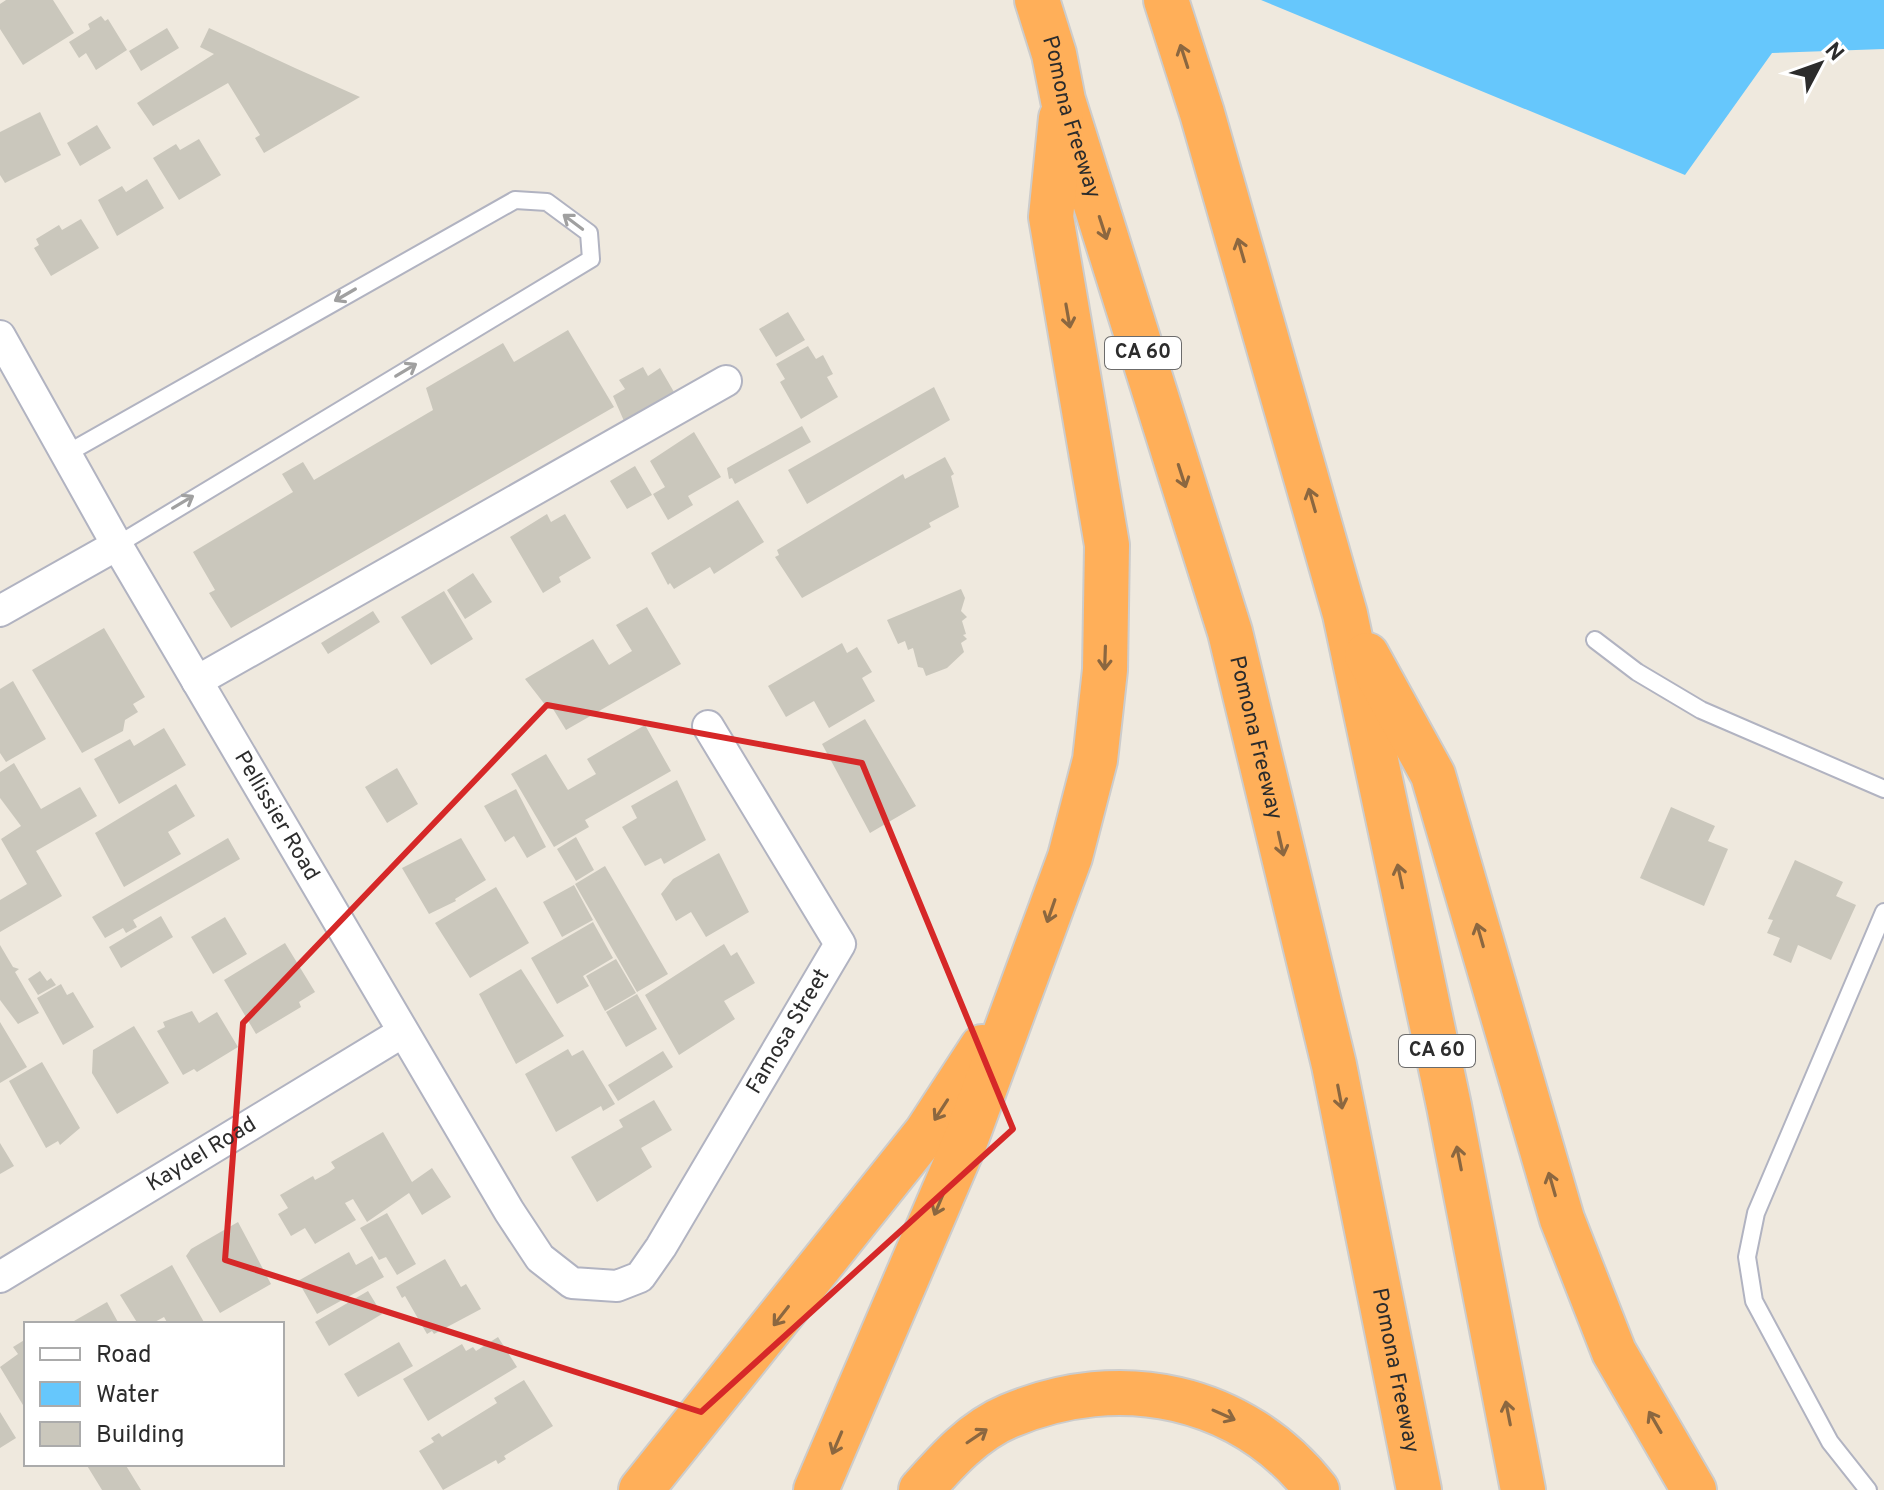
<svg xmlns="http://www.w3.org/2000/svg" width="1884" height="1490" font-family="Overpass,sans-serif">
	<style>
		.water { fill: #66c7fc }
		.building { fill: #cac7bc }
		.lines { fill: none; stroke-linecap: round; stroke-linejoin: round }
		.lane-casing { stroke: #b1b3c1; stroke-width: 20 }
		.street-casing { stroke: #b1b3c1; stroke-width: 34 }
		.highway-casing { stroke: #ccc; stroke-width: 48 }
		.lane { stroke: #fff; stroke-width: 16 }
		.street { stroke: #fff; stroke-width: 30 }
		.highway { stroke: #ffaf59; stroke-width: 44 }
		.oneway { stroke: #8b6740 }
		.oneway2 { stroke: #a0a0a0 }
		.marked { fill: none; stroke: #d62828; stroke-width: 6; stroke-linejoin: round }
		.labels { text-anchor: middle; dominant-baseline: central; stroke-width: 7; stroke-linejoin: round; paint-order: stroke }
		.shield { fill: #fff; stroke: #6b6b6b; stroke-width: 2 }
		.shield-label { font-size: 20px; font-weight: bold; fill: #2c2c2c }
		.street-label { font-size: 22px; fill: #2c2c2c; stroke: #fff }
	</style>
	<rect width="100%" height="100%" fill="#efe9de"/>
	<path class="water" d="M1261,0h623v49l-112,4 -87,122z"/>
	<path class="building" d="M6,0h47l21,33 -51,32 -23,-36v-25z
		M101,16l4,5 3,-2 19,31 -31,20 -10,-17 -7,5 -10,-16 21,-13 -2,-5z
		M167,28l12,20 -38,23 -12,-20z
		M209,28l86,40 65,29 -96,56 -9,-15 5,-3 -32,-52 -75,43 -16,-23 77,-49 -14,-7z
		M40,112l21,43 -56,28 -5,-8v-43z
		M97,125l14,23 -31,18 -13,-23z
		M199,139l22,36 -42,25 -26,-42 23,-14 4,6z
		M147,179l17,29 -47,28 -19,-36 24,-14 4,6z
		M81,219l18,29 -48,28 -17,-28 5,-3 -3,-6 23,-14 3,5z
		M788,312l17,28 -29,17 -17,-28z
		M568,330l46,77 -383,221 -22,-35 6,-3 -22,-38 100,-60 -11,-18 21,-12 11,18 119,-70 -7,-22 77,-45 11,19z
		M808,346l8,13 7,-4 10,19 -6,3 11,20 -37,22 -21,-37 5,-3 -9,-15z
		M643,367l5,9 12,-8 14,24 -50,29 -11,-25 12,-7 -6,-9z
		M934,387l16,33 -143,84 -19,-34z
		M802,426l9,16 -76,42 -3,-6 -3,1 -2,-11z
		M694,432l27,45 -33,19 5,9 -25,15 -15,-26 12,-7 -15,-26z
		M945,457l9,17 -3,2 8,31 -30,16 2,4 -129,71 -27,-41 4,-2 -2,-5 126,-76 2,5z
		M635,466l17,29 -25,14 -17,-28z
		M738,500l26,42 -50,32 -4,-7 -36,22 -4,-6 -2,2 -17,-32z
		M547,514l4,8 14,-8 26,44 -32,19 2,5 -18,11 -33,-56z
		M473,573l19,29 -27,17 -18,-29z
		M961,589l4,9 -4,13 6,6 -5,4 4,13 -3,1 4,4 -6,4 3,9 -17,16 -21,8 -3,-8 -5,-1 -5,-19 -5,2 -3,-9 -7,3 -11,-24z
		M444,591l29,48 -42,26 -30,-48z
		M647,607l34,57 -115,66 -16,-26 -4,2 -21,-27 68,-40 16,26 23,-14 -16,-26z
		M373,611l7,11 -52,32 -7,-11z
		M104,628l41,69 -12,7 5,8 -13,8 -2,11 -41,22 -50,-83z
		M842,643l5,10 10,-6 15,25 -10,6 13,23 -46,27 -15,-27 -28,16 -18,-31z
		M13,681l33,58 -40,23 -6,-9v-64z
		M865,719l51,87 -46,27 -48,-89z
		M645,725l26,46 -86,49 4,7 -35,20 -43,-73 35,-20 22,36 28,-16 -9,-15z
		M164,728l22,37 -67,39 -25,-45 36,-20 4,7z
		M14,763l27,46 39,-22 17,29 -61,35 26,45 -62,36v-32l27,-16 -26,-45 20,-13 -21,-28v-26z
		M397,768l21,36 -31,19 -22,-36z
		M677,780l29,60 -42,24 -3,-6 -16,8 -23,-39 15,-9 -6,-12z
		M176,784l19,32 -27,16 13,22 -57,33 -29,-54z
		M516,789l30,58 -19,11 -13,-22 -9,6 -21,-36z
		M1671,807l44,19 -7,15 20,8 -24,57 -64,-28z
		M576,837l18,33 -18,11 -19,-32z
		M228,838l12,21 -107,61 4,7 -11,6 -3,-5 -18,10 -13,-21z
		M461,838l25,42 -31,19 1,2 -27,13 -27,-46z
		M719,853l30,59 -43,25 -15,-25 -15,9 -15,-27 12,-15z
		M1795,860l48,22 -7,14 20,9 -25,55 -33,-15 -7,18 -18,-8 7,-17 -13,-5 6,-13 -5,-1z
		M605,866l63,108 -31,18 -62,-108z
		M574,885l19,35 -31,17 -19,-35z
		M496,887l33,56 -59,35 -35,-55z
		M161,916l12,21 -52,31 -12,-21z
		M225,917l22,37 -34,20 -22,-37z
		M593,922l20,36 -30,18 6,10 -32,18 -26,-46z
		M285,943l30,49 -16,10 2,5 -45,27 -32,-54z
		M724,944l7,12 6,-4 18,31 -31,18 11,18 -56,36 -34,-60z
		M0,945l13,22 6,2 -4,3 24,41 -21,11 -18,-24z
		M616,959l20,34 -31,18 -19,-35z
		M521,969l43,67 -48,28 -37,-70z
		M40,971l7,10 4,-3 5,7 -18,10 -10,-16z
		M61,984l6,11 6,-3 21,35 -31,18 -26,-47z
		M637,994l20,35 -31,18 -20,-35z
		M192,1011l7,12 18,-11 21,35 -41,25 -3,-3 -11,6 -26,-44 8,-4 -2,-5z
		M0,1022l27,45 -27,16z
		M134,1026l35,57 -52,31 -25,-41 1,-23z
		M568,1049l4,7 11,-6 32,54 -12,7 -2,-5 -45,26 -31,-58z
		M663,1051l10,16 -55,34 -10,-16z
		M42,1062l38,66 -20,17 -2,-4 -12,7 -37,-67z
		M654,1100l18,30 -31,18 11,19 -55,35 -26,-45 52,-30 -4,-7z
		M383,1132l29,50 20,-14 19,29 -29,18 -13,-22 -42,29 -14,-23 -8,4 11,17 -41,24 -10,-16 -14,8 -13,-22 10,-6 -8,-13 33,-19 2,4 13,-7 7,-5 -4,-6z
		M0,1143l14,23 -14,8z
		M387,1213l29,51 -19,11 -11,-18 -7,3 -19,-32z
		M238,1222l33,62 -51,29 -34,-57 5,-7z
		M349,1252l7,13 16,-9 12,21 -67,37 -19,-33z
		M445,1259l16,28 5,-3 15,25 -47,25 -2,-3 -5,3 -22,-38 -3,2 -6,-11z
		M172,1265l33,59h-37l-4,-7 -13,7h-13l-18,-29z
		M368,1291l14,23 -53,32 -14,-24z
		M107,1302l12,22h-43l-2,-3z
		M498,1337l19,30 -89,54 -25,-42 59,-35 4,7 7,-4 3,4z
		M26,1339v71l-26,-43 18,-13 -5,-7z
		M399,1342l14,24 -55,31 -14,-23z
		M524,1380l29,46 -49,30 2,3 -8,5 -2,-4 -53,30 -24,-39 15,-9 -3,-4 8,-5 3,4 55,-34 -3,-5z
		M0,1412l16,26 -16,10z
		M86,1464h39l16,26h-39z"/>
	<g class="lines">
		<g class="lane-casing">
			<path id="lane" d="M66,454l449,-254 32,2 42,31 2,26 -474,286
				M1595,640l42,32 64,38 183,79
				M1868,1490l-38,-48 -76,-141 -7,-44 9,-44 128,-301"/>
		</g>
		<g class="street-casing">
			<g id="street">
				<path id="s1" d="M0,336l117,209 392,666 31,47 32,25 45,3 23,-9 21,-30 179,-303 -132,-218"/>
				<path d="M0,611l117,-66"/>
				<path d="M197,681l529,-300"/>
				<path id="s2" d="M0,1277l403,-245"/>
			</g>
		</g>
		<g class="highway-casing">
			<g id="highway">
				<path id="s3" d="M1037,0l17,54 9,46 167,532 104,433 85,425"/>
				<path d="M1166,0l36,113 143,501 104,492 74,384"/>
				<path d="M1367,655l66,120 129,444 52,133 80,138"/>
				<path d="M641,1490l285,-357 56,-86"/>
				<path d="M816,1490l149,-348 105,-285 25,-97 10,-90 2,-125 -56,-328 10,-99"/>
				<path d="M921,1490c25,-28 52,-59 88,-74 111,-47 233,-22 308,74"/>
			</g>
		</g>
		<use href="#lane" class="lane"/>
		<use href="#street" class="street"/>
		<use href="#highway" class="highway"/>
	</g>
	<defs><path id="oneway-shaft" d="M-6 0H5M1.5-3L5.5 0L1.5 3" fill="none" stroke-width="1.6" stroke-linecap="round" stroke-linejoin="round" transform="scale(2)"/></defs>
	<g class="oneway">
		<use href="#oneway-shaft" transform="translate(1184 56) rotate(-108)"/>
		<use href="#oneway-shaft" transform="translate(1103 228) rotate(72)"/>
		<use href="#oneway-shaft" transform="translate(1241 250) rotate(-106)"/>
		<use href="#oneway-shaft" transform="translate(1068 316) rotate(80)"/>
		<use href="#oneway-shaft" transform="translate(1182 476) rotate(72)"/>
		<use href="#oneway-shaft" transform="translate(1312 500) rotate(-106)"/>
		<use href="#oneway-shaft" transform="translate(1105 658) rotate(92)"/>
		<use href="#oneway-shaft" transform="translate(1281 844) rotate(77)"/>
		<use href="#oneway-shaft" transform="translate(1400 876) rotate(-102)"/>
		<use href="#oneway-shaft" transform="translate(1051 911) rotate(109)"/>
		<use href="#oneway-shaft" transform="translate(1480 935) rotate(-106)"/>
		<use href="#oneway-shaft" transform="translate(1340 1097) rotate(79)"/>
		<use href="#oneway-shaft" transform="translate(941 1110) rotate(123)"/>
		<use href="#oneway-shaft" transform="translate(1459 1158) rotate(-101)"/>
		<use href="#oneway-shaft" transform="translate(1552 1184) rotate(-106)"/>
		<use href="#oneway-shaft" transform="translate(939 1204) rotate(113)"/>
		<use href="#oneway-shaft" transform="translate(781 1316) rotate(128)"/>
		<use href="#oneway-shaft" transform="translate(1508 1413) rotate(-101)"/>
		<use href="#oneway-shaft" transform="translate(1224 1415) rotate(24)"/>
		<use href="#oneway-shaft" transform="translate(1655 1422) rotate(-120)"/>
		<use href="#oneway-shaft" transform="translate(977 1436) rotate(-34)"/>
		<use href="#oneway-shaft" transform="translate(837 1443) rotate(113)"/>
	</g>
	<g class="oneway2">
		<use href="#oneway-shaft" transform="translate(573 222) rotate(-143)"/>
		<use href="#oneway-shaft" transform="translate(345 295) rotate(150)"/>
		<use href="#oneway-shaft" transform="translate(406 370) rotate(-31)"/>
		<use href="#oneway-shaft" transform="translate(183 502) rotate(-31)"/>
	</g>
	<path class="marked" d="M547,705l315,58 151,366 -312,283 -476,-152 18,-237z"/>
	<g class="labels">
		<g class="shield">
			<rect x="1105" y="337" width="76" height="32" rx="6"/>
			<rect x="1399" y="1035" width="76" height="32" rx="6"/>
		</g>
		<g class="shield-label">
			<text x="1143" y="353">CA 60</text>
			<text x="1437" y="1051">CA 60</text>
		</g>
		<g class="street-label">
			<text stroke="none"><textPath href="#s3" startOffset="122">Pomona Freeway</textPath></text>
			<text stroke="none"><textPath href="#s3" startOffset="770">Pomona Freeway</textPath></text>
			<text stroke="none"><textPath href="#s1" startOffset="554">Pellissier Road</textPath></text>
			<text stroke="none"><textPath href="#s1" startOffset="1466">Famosa Street</textPath></text>
			<text stroke="none"><textPath href="#s2" startOffset="236">Kaydel Road</textPath></text>
			<text stroke="none"><textPath href="#s3" startOffset="1418">Pomona Freeway</textPath></text>
		</g>
	</g>
	<rect x="24" y="1322" width="260" height="144" fill="#ffffff" stroke="#ababab" stroke-width="2"/>
	<rect x="40" y="1348" width="40" height="12" fill="#ffffff" stroke="#ababab" stroke-width="2"/>
	<text x="96" y="1362" font-size="24" fill="#2c2c2c">Road</text>
	<rect x="40" y="1382" width="40" height="24" fill="#66c7fc" stroke="#ababab" stroke-width="2"/>
	<text x="96" y="1402" font-size="24" fill="#2c2c2c">Water</text>
	<rect x="40" y="1422" width="40" height="24" fill="#cac7bc" stroke="#ababab" stroke-width="2"/>
	<text x="96" y="1442" font-size="24" fill="#2c2c2c">Building</text>
	<g transform="translate(1820 64) rotate(49)" stroke="#ffffff" stroke-width="6" paint-order="stroke">
	<path d="M0-6L14 30L0 20L-14 30Z" fill="#2c2c2c"/>
	<text y="-12" font-size="22" font-weight="bold" text-anchor="middle" fill="#2c2c2c">N</text>
	</g>
</svg>
